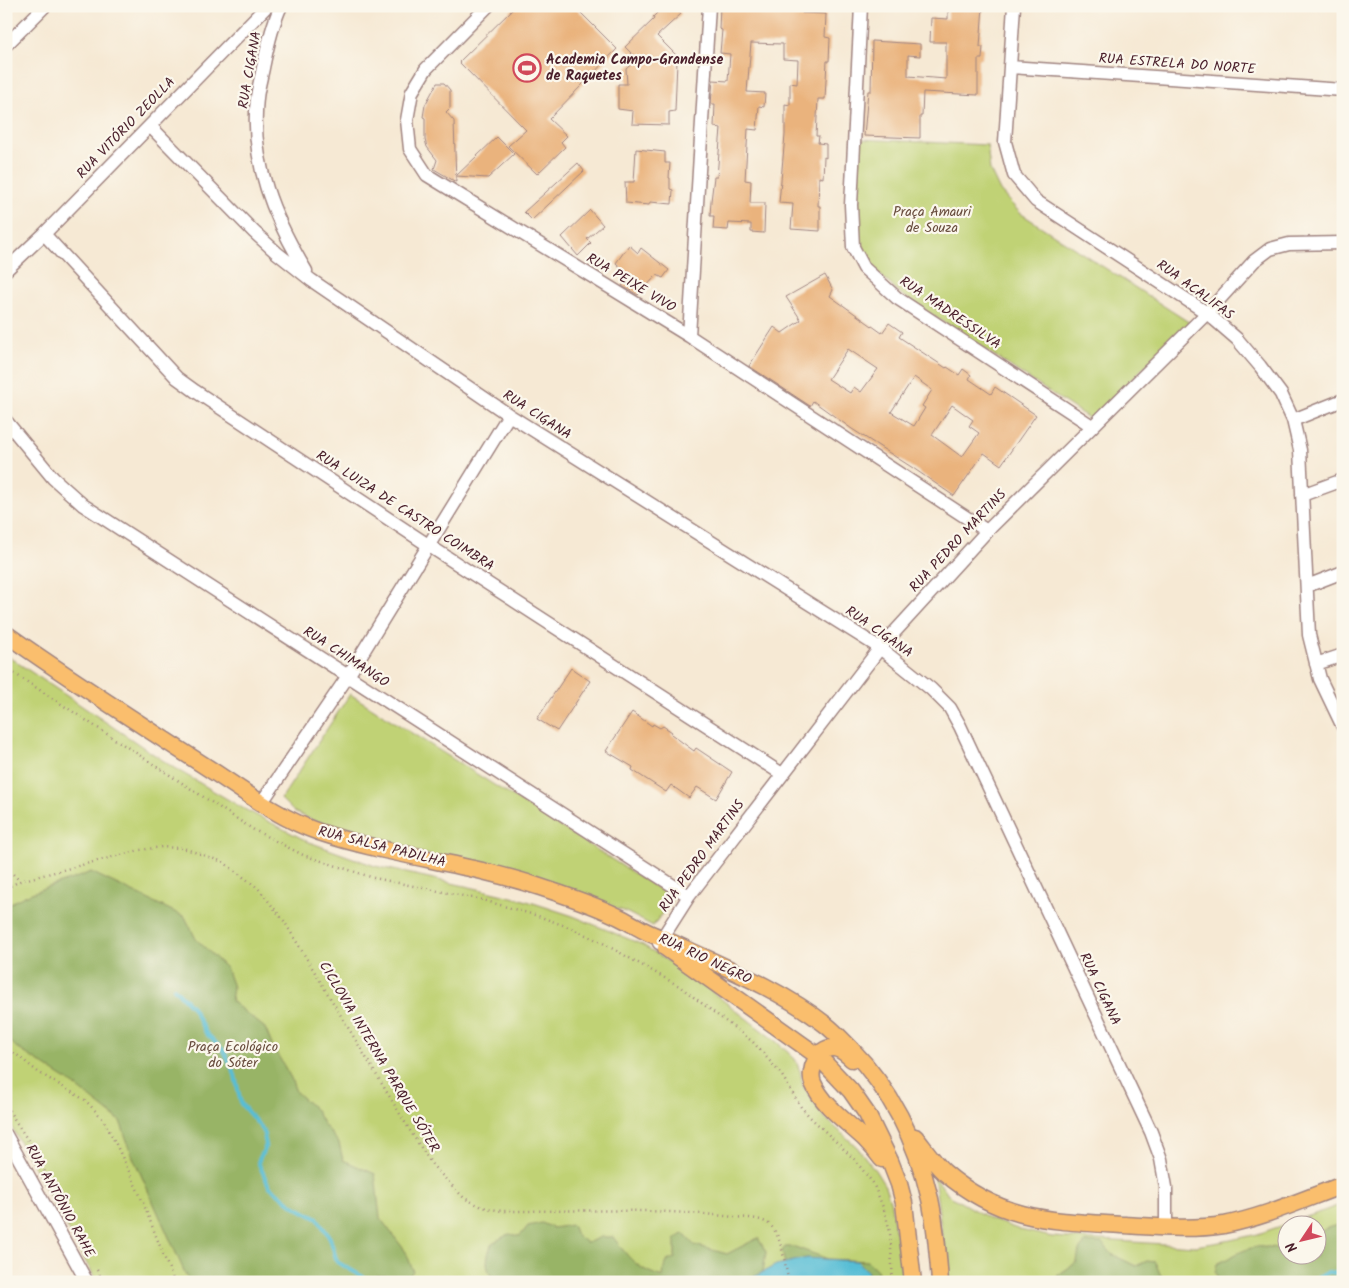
<svg xmlns="http://www.w3.org/2000/svg" width="1349" height="1288" font-family="Kalam,sans-serif">
	<style>
		.green { fill: #c0d274; stroke: #857850; fill-rule: evenodd }
		.forest { fill: #98b466; stroke: #716a48 }
		.water { fill: #57bdd5; stroke: #506e80 }
		.lines { fill: none; stroke-linecap: round; stroke-linejoin: round }
		.stream { stroke: #57bdd5; stroke-width: 4 }
		.building { fill: #eab37d; fill-rule: evenodd }
		.minor-casing { stroke: #a08480; stroke-width: 15 }
		.major-casing { stroke: #a08480; stroke-width: 19 }
		.path { stroke: #a08480; stroke-width: 2.5; stroke-dasharray: 1 4; stroke-linecap: butt }
		.minor { stroke: #fff; stroke-width: 12 }
		.major { stroke: #fabe6d; stroke-width: 16 }
		.labels { text-anchor: middle; dominant-baseline: central; stroke-width: 4.5; stroke-linejoin: round; paint-order: stroke }
		.poi-label { font-size: 14px; font-weight: bold; fill: #4a1f2b; stroke: #fbf7ec; text-anchor: start }
		.street-label { font-size: 14px; fill: #4a1f2b; stroke: #fbf7ec }
		.park-label { font-size: 14px; fill: #684c3d; stroke: #fbf7ec }
	</style>
	<rect width="100%" height="100%" fill="#fbf7ec"/>
	<filter id="ink" filterUnits="userSpaceOnUse"><feTurbulence type="fractalNoise" baseFrequency=".02" numOctaves="2"/><feDisplacementMap in="SourceGraphic" scale="10" xChannelSelector="R" yChannelSelector="G"/><feConvolveMatrix kernelMatrix="1 2 1 2 8 2 1 2 1" color-interpolation-filters="sRGB"/></filter>
	<filter id="wash" filterUnits="userSpaceOnUse"><feTurbulence type="fractalNoise" baseFrequency=".0096" numOctaves="4" result="noise"/><feDisplacementMap in="SourceGraphic" scale="20" xChannelSelector="R" yChannelSelector="G"/><feGaussianBlur stdDeviation="1.12" result="paint"/><feColorMatrix in="noise" values="0 0 0 0 0 0 0 0 0 0 0 0 0 0 0 0 0 1.4 0 .05"/><feComposite in="paint" operator="in"/></filter>
	<g filter="url(#wash)">
		<rect width="100%" height="100%" fill="#f6e9d4"/>
		<path class="green" d="M859,139l128,6 3,25 10,21 20,22 170,110 -100,96 -188,-124 -33,-30 -10,-20 -1,-38z
			M6,655l168,113 72,42 63,32 66,24 99,22 50,12 49,16 70,29 54,35 81,63 17,16 5,12 3,15 20,30 34,31 18,23 10,16 6,18 12,78h-806l-91,-165z
			M350,694l323,204 -20,28 -29,-15 -303,-87 -27,-12 -13,-13z
			M934,1175l14,20 42,24 30,11 32,7 143,9 31,-5 32,-7 85,-30v78h-395zM1286,1226h30v30h-30z"/>
		<path class="forest" d="M91,872l94,45 11,22 30,29 7,19 -2,14 34,27 7,17 19,33 5,14 19,17 9,16 15,18 4,17 32,14 5,44 26,34 7,19 -4,5h-32l15,6h-203l-56,-125 -13,-36 -47,-37 -56,-36 -11,-11v-131c26,-17 57,-22 85,-34z
			M542,1223l11,5 19,-3 4,10 11,8 14,-6h12c16,21 23,32 50,40l1,-9 4,-8 7,-2v-18l8,-7 11,12 33,9 31,-16 8,14 -3,20 -17,10h-251c-11,-15 -9,-23 -3,-39l17,-9 11,2 8,-10z
			M1343,1224v58h-122l-6,-9 2,-9c30,-15 35,-22 69,-14v6h30c0,-25 3,-27 27,-32z
			M1086,1242l16,1 11,12 23,11 11,-5 8,1 6,14 11,6h-115l1,-7 19,-13 2,-12z
			M785,1247h10l33,12 40,2 9,9 4,12h-92l-7,-31z"/>
		<path class="water" d="M807,1258l50,3 11,11 -3,10h-120l31,-17z"/>
		<g class="lines">
			<path class="stream" d="M174,988l18,19 14,26 18,18 11,24 6,29 22,26 3,15 -8,17 11,24 25,20 24,13 12,19 7,24 28,16 3,4
				M1310,1282l18,-10 15,2"/>
		</g>
		<g id="blocks">
			<path class="building" d="M516,6h58l43,43 -68,70 18,17 -6,6 4,5 -28,27 -29,-28 18,-16 -67,-68z
				M664,6h10l7,8 -24,22 23,23 -3,2 -2,50 -6,1v13l-37,-1 1,-13 -15,-2v-25h9l-1,-15 11,-10 -12,-12 29,-28 -1,-2z
				M720,6h82v7l24,1 -1,23 5,1 -1,23h-2l-2,38h-7l-2,37h3l-1,7 8,1v14l-2,-1 -1,21 -4,-1 -1,29h2v25l-29,-2 2,-25 -14,-1 6,-68v-31l5,1v-22l7,1 1,-24 -15,-1v-15l-32,-1 -4,49 18,1 -1,14 -5,-1 -2,24 -9,-1 -3,51 6,1 -1,22h15l-1,30 -13,-1v-8l-22,-1 -1,7 -15,-1 1,-13h-4l1,-15 3,-24h3l4,-49 -7,-1 1,-23h-4l2,-24 15,1 2,-27 -10,-1 2,-23 -3,-1z
				M948,6h35l-3,41h3l-1,12h-4v36l-55,-3 -1,24h-2v22l-56,-2 4,-45h3l1,-50 48,3v12l-12,-1v21l38,3v-37h-16l1,-24 17,1z
				M437,83h7l6,7v18l-4,4 8,9 2,61 -22,-13 3,-9 -10,-13 -2,-7v-22l-2,-1 2,-12z
				M497,137l17,17 -26,24 -32,-2z
				M636,149l29,3v11h5l-1,15h1v11l3,1 -1,14 -22,-2 -1,3 -23,-2 -1,-21h9z
				M578,163l6,8 -52,49 -8,-8z
				M590,210l13,15 -16,14 4,4 -13,13 -16,-19z
				M629,245l9,8 3,-5 28,22 -6,8 -6,-3 -19,20 -16,-9 8,-10 -14,-13z
				M825,275l8,15 -3,6 52,37 7,-10 13,9 -3,5 47,31 1,-1 12,8 4,-6 8,6 -2,4 22,15 4,-7 41,28 -35,50 -17,-12 -30,43 -41,-28 -61,-39 -39,-28 -3,5 -61,-40 25,-39 8,6 19,-13 -15,-23zM848,349l30,20 -17,23 -7,-5 -4,6 -22,-14zM914,377l18,13 -10,16 3,2 -11,18 -23,-14zM952,405l21,15 -4,6 10,7 -17,24 -30,-22z
				M571,668l19,13 -33,50 -20,-12z
				M632,712l20,14 1,-2 7,4 3,-2 9,6 -1,2 23,17 2,-3 36,24 -16,27 -19,-12 -8,11 -18,-13 -5,7 -34,-22 1,-3 -27,-16z"/>
		</g>
	</g>
	<g filter="url(#ink)">
		<use href="#blocks" fill-opacity="0" stroke="#a08480" stroke-width="1"/>
		<g class="lines">
			<g class="minor-casing">
				<path id="minor" d="M281,6c-9,19 -14,42 -18,62 -2,10 -5,20 -6,30 -7,64 17,120 49,173
					M488,6l-62,63 -14,23 -5,28 3,29 17,26 262,161 298,195
					M861,6l-10,199 2,42 11,21 33,30 195,128
					M1014,6l-9,136 9,33 22,26 171,112 30,26 23,27 21,28 12,26 7,30 9,185 11,44 23,48
					M6,45l39,-39
					M1010,67l333,23
					M150,126l104,106 23,21 34,27 198,135 371,233 51,41 19,19 10,18 191,406 10,27 5,28v40
					M44,234l133,144 18,13 233,154 354,229
					M6,270l38,-36 223,-228
					M689,336l20,-330
					M1293,420l50,-20
					M6,421l47,57 30,27 606,391
					M1302,495l41,-15
					M1307,586l36,-14
					M1316,664l27,-9
					M262,802l86,-126 161,-261
					M659,943l30,-47 191,-248 107,-117 220,-218 47,-52 16,-12 19,-5 54,-1
					M6,1135l81,147"/>
			</g>
			<g class="major-casing">
				<path id="major" d="M6,634c65,46 132,89 199,132 36,23 73,52 114,66 72,24 149,31 221,55 27,9 56,18 81,31 14,7 26,16 41,20 55,26 117,50 164,87 9,7 17,16 25,24 40,41 66,94 79,150 6,27 8,55 10,83
					M666,948l152,108 33,35 16,23 23,47 9,23 5,19 9,79
					M852,1059c-6,-5 -11,-11 -19,-11 -15,-1 -25,23 -20,35 10,23 34,39 52,56 6,6 12,13 17,20
					M915,1137c9,11 18,25 29,35 58,50 109,49 181,53 33,2 66,5 99,0 41,-8 80,-26 119,-40"/>
			</g>
			<path class="path" d="M6,668l248,162 49,25 71,23 109,22 55,16 33,12 30,14 78,44 74,56 28,32 20,33 9,10 44,42 19,24 12,29 5,20 3,50
				M6,867l14,14
				M6,888l14,-7 120,-31 22,-3 21,1 40,14 35,26 26,33 125,208 24,37 31,32 18,9 20,4c77,0 155,-3 232,6 11,1 27,0 36,8 12,10 15,42 19,57
				M6,1046l32,26 47,28 18,19 12,23 25,53 34,87
				M6,1106l28,44 37,74
				M97,1270l7,12"/>
			<use href="#minor" class="minor"/>
			<use href="#major" class="major"/>
		</g>
	</g>
	<defs>
		<g id="stadium-ring" transform="scale(1.4375)"><circle r="9.5" fill="#fbf7ec" stroke="#d1495b" stroke-width="1.5"/><path d="M0-5a6.5 5 0 1 0 0 10a6.5 5 0 1 0 0-10ZM-3.5-1.8h7v3.6h-7Z" fill="#d1495b"/></g>
	</defs>
	<g fill-rule="evenodd">
		<use href="#stadium-ring" x="527" y="68"/>
	</g>
	<g class="labels">
		<g class="poi-label">
			<text x="546" y="60">Academia Campo-Grandense<tspan x="546" dy="16">de Raquetes</tspan></text>
		</g>
		<g class="street-label">
			<text transform="translate(1177 64) rotate(4)">RUA ESTRELA DO NORTE</text>
			<text transform="translate(250 70) rotate(-80)">RUA CIGANA</text>
			<text transform="translate(126 128) rotate(-46)">RUA VITÓRIO ZEOLLA</text>
			<text transform="translate(631 283) rotate(31)">RUA PEIXE VIVO</text>
			<text transform="translate(1195 290) rotate(36)">RUA ACALIFAS</text>
			<text transform="translate(950 313) rotate(34)">RUA MADRESSILVA</text>
			<text transform="translate(537 415) rotate(33)">RUA CIGANA</text>
			<text transform="translate(405 511) rotate(33)">RUA LUIZA DE CASTRO COIMBRA</text>
			<text transform="translate(958 541) rotate(-47)">RUA PEDRO MARTINS</text>
			<text transform="translate(879 632) rotate(35)">RUA CIGANA</text>
			<text transform="translate(346 657) rotate(33)">RUA CHIMANGO</text>
			<text transform="translate(382 847) rotate(14)">RUA SALSA PADILHA</text>
			<text transform="translate(702 856) rotate(-54)">RUA PEDRO MARTINS</text>
			<text transform="translate(705 959) rotate(25)">RUA RIO NEGRO</text>
			<text transform="translate(1100 989) rotate(65)">RUA CIGANA</text>
			<text transform="translate(379 1057) rotate(59)">CICLOVIA INTERNA PARQUE SÓTER</text>
			<text transform="translate(60 1201) rotate(61)">RUA ANTÔNIO RAHE</text>
		</g>
		<g class="park-label">
			<text x="932" y="212">Praça Amauri<tspan x="932" dy="16">de Souza</tspan></text>
			<text x="233" y="1047">Praça Ecológico<tspan x="233" dy="16">do Sóter</tspan></text>
		</g>
	</g>
	<rect width="1349" height="1288" fill="none" stroke="#fbf7ec" stroke-width="25"/>
	<g transform="translate(1302 1240) rotate(235)"><circle r="24" fill="#fbf7ec" stroke="#b4a19f"/>
	<path d="M0-4L9 19L0 12L-9 19Z" fill="#d1495b"/>
	<text y="-8" font-size="14" font-weight="bold" text-anchor="middle" fill="#4a1f2b">N</text>
	</g>
</svg>
